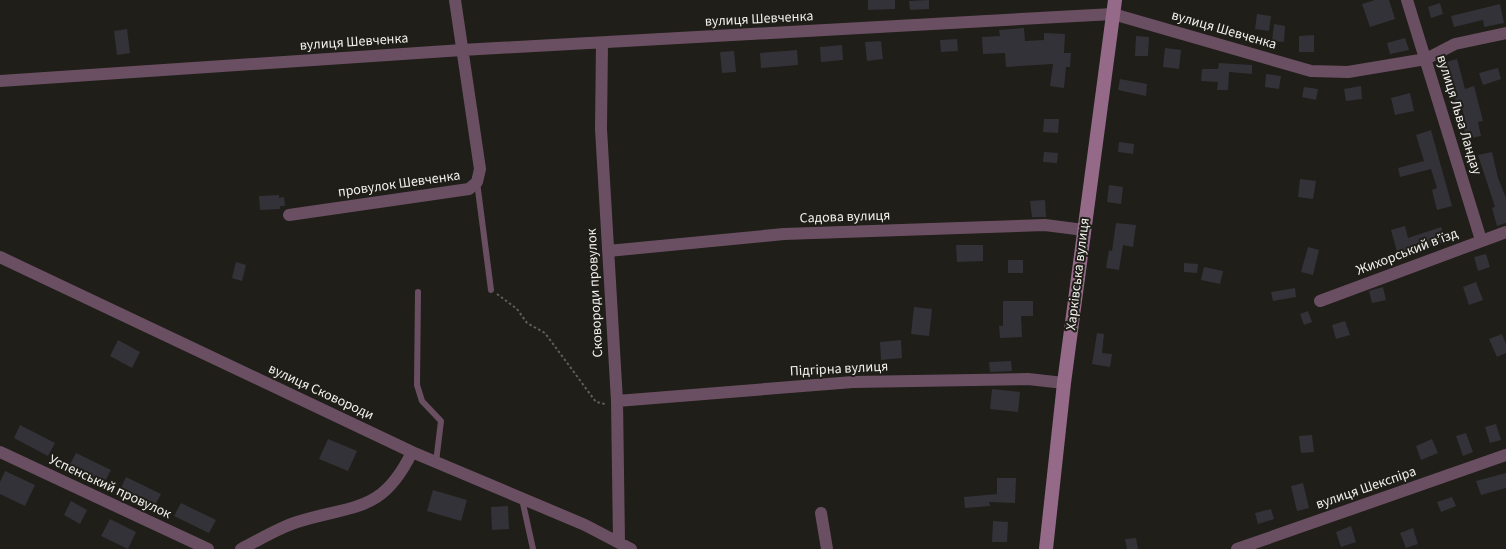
<svg xmlns="http://www.w3.org/2000/svg" width="1506" height="549" font-family="'Source Sans 3',sans-serif">
	<style>
		.building { fill: #333239 }
		.lines { fill: none; stroke-linecap: round; stroke-linejoin: round }
		.path { stroke: #605f59; stroke-width: 2; stroke-dasharray: 2.5 2.5; stroke-linecap: butt }
		.service { stroke: #6a4f62; stroke-width: 6 }
		.minor { stroke: #6a4f62; stroke-width: 12 }
		.secondary { stroke: #956a89; stroke-width: 14 }
		.labels { text-anchor: middle; dominant-baseline: central; stroke-width: 4; stroke-linejoin: round; paint-order: stroke }
		.street-label { font-size: 14px; fill: #f1f0ec; stroke: #1f1e18 }
	</style>
	<rect width="100%" height="100%" fill="#1f1e18"/>
	<path class="building" d="M868,0h27v9l-27,1z
		M929,0v9l-19,1 -1,-9z
		M1375,0h14l6,19 -25,8 -8,-23z
		M1440,3l3,11 -12,4 -3,-11z
		M1500,4l4,19 -20,4 -1,-7 -29,7 -3,-11z
		M1257,14l14,2 -2,15 -14,-2z
		M1274,24l11,2 -1,16 -12,-1z
		M1024,28l1,13 19,-1v-7l21,1 -1,19h7l-1,14h-4l-2,21 -14,-2 3,-22 -47,3 -1,-14 -22,1 -1,-17 18,-1 -1,-6z
		M127,29l3,24 -13,2 -3,-24z
		M1314,35v17h-15v-16z
		M1136,36l13,1 -1,19h-13z
		M1405,38l4,12 -19,4 -3,-11z
		M957,39l1,12 -17,1 -1,-12z
		M881,41l2,18 -16,2 -2,-19z
		M842,45l1,15 -22,2 -1,-15z
		M1165,48l16,2 -2,19 -16,-2z
		M797,50l1,15 -37,3 -1,-15z
		M734,51l2,21 -14,1 -2,-21z
		M1457,59l8,30 9,-3 9,35 -5,1 3,14 -15,3 -2,-10 3,-1 -6,-24 -4,2 -11,-44z
		M1219,63l33,2v9l-23,-2 -1,18h-11l1,-8 -17,-1 1,-12h16z
		M1498,68l3,11 -18,6 -4,-12z
		M1266,74l15,2 -2,13 -14,-2z
		M1120,79l27,5 -1,12 -28,-6z
		M1361,86l1,13 -16,2 -2,-12z
		M1304,87l14,2 -2,11 -14,-3z
		M1410,93l4,18 -19,4 -4,-17z
		M1044,119h15l-1,14 -15,-1z
		M1431,130l21,76 -15,4 -5,-20 5,-2 -6,-19 -31,8 -2,-9 26,-7 -8,-26z
		M1119,142l15,2 -1,10 -15,-2z
		M1044,152l14,1 -1,10 -14,-1z
		M1492,152l6,26 8,20v25l-9,3 -5,-18 3,-1 -17,-52z
		M1300,179l16,2 -3,18 -15,-2z
		M1109,185l14,2 -2,17 -14,-2z
		M279,195v3l5,-1 1,9h-5v3l-20,1 -1,-14z
		M1045,200l1,17h-14l-2,-16z
		M1116,223l20,2 -3,22 -10,-2 -4,25 -13,-2 3,-18 3,1z
		M1405,226l3,12 33,-11 5,15 -48,13 -7,-25z
		M956,245h27v16l-26,1z
		M1308,247l11,3 -6,25 -12,-3z
		M1486,254l4,13 -12,4 -4,-14z
		M1008,260h15v13h-15z
		M236,262l10,3 -4,16 -10,-3z
		M1184,263l14,1 -1,9 -13,-1z
		M1204,267l19,4 -3,13 -19,-4z
		M1476,282l7,18 -14,5 -6,-18z
		M1383,287l3,13 -14,3 -3,-12z
		M1295,288l1,9 -23,4 -2,-9z
		M1003,301h30v15h-12l1,21 -22,1 -1,-12h4z
		M914,307l18,2 -3,27 -18,-2z
		M1308,311l4,11 -8,3 -4,-11z
		M1345,321l5,14 -14,4 -4,-14z
		M1097,333l7,1 -2,19 10,1 -2,13 -18,-3z
		M1502,334l4,10v9l-9,4 -8,-18z
		M118,340l22,12 -8,16 -22,-12z
		M901,340l1,18 -21,2 -1,-18z
		M1011,361l1,10 -22,1 -1,-10z
		M992,389l28,3 -2,20 -28,-3z
		M1496,424l5,16 -11,3 -5,-16z
		M20,425l35,18 -7,13 -34,-18z
		M1466,433l7,19 -10,4 -7,-20z
		M1312,435l2,17 -13,1 -2,-17z
		M328,439l29,12 -9,20 -29,-12z
		M1432,439l6,14 -17,7 -5,-14z
		M76,453l35,17 -7,13 -35,-17z
		M5,471l30,14 -10,21 -25,-12v-12z
		M1506,473v15l-25,7 -5,-14z
		M126,477l35,17 -7,13 -34,-17z
		M997,478h19l-1,25 -26,-1 1,4 -25,2 -1,-11 33,-3z
		M1303,483l6,25 -12,3 -6,-25z
		M433,490l34,10 -6,21 -34,-10z
		M1452,497l4,9 -15,6 -4,-10z
		M71,501l16,9 -7,14 -16,-9z
		M181,503l35,17 -7,13 -35,-17z
		M508,506l1,23 -17,1 -1,-23z
		M1271,509l3,10 -16,5 -3,-11z
		M110,519l26,13 -8,17 -27,-13z
		M993,521l15,1 -1,20h-15z
		M1351,526l5,16 -15,5 -5,-15z
		M1413,528l5,16 -12,4 -6,-15z
		M1136,538l2,11h-11l-2,-10z"/>
	<g class="lines">
		<path class="path" d="M497,294l20,15 10,14 18,10 51,69 9,2"/>
		<path class="service" d="M477,182l14,108
			M418,292l-1,93 5,16 19,20 -5,41
			M522,499l11,50"/>
		<path class="minor" d="M1407,0l74,240
			M602,43l-1,86 16,272 2,141
			M0,81l462,-31 651,-36 198,57 37,1 78,-13 29,-15 51,-11
			M289,215l180,-26 8,-7 3,-13 -25,-169
			M608,251l176,-17 261,-9 39,5
			M0,257l412,195 173,73 46,24
			M1320,301l186,-69
			M617,401l236,-19 175,-3 36,4
			M0,452l208,97
			M821,513l6,36
			M241,549c18,-9 37,-21 56,-27 57,-18 85,-8 115,-70
			M1237,549l269,-94"/>
		<path class="secondary" d="M1046,549l18,-166 51,-383"/>
	</g>
	<g class="labels">
		<g class="street-label">
			<text transform="translate(759 19) rotate(-3)">вулиця Шевченка</text>
			<text transform="translate(1224 30) rotate(16)">вулиця Шевченка</text>
			<text transform="translate(354 42) rotate(-4)">вулиця Шевченка</text>
			<text transform="translate(1459 115) rotate(73)">вулиця Льва Ландау</text>
			<text transform="translate(399 184) rotate(-8)">провулок Шевченка</text>
			<text transform="translate(845 217) rotate(-2)">Садова вулиця</text>
			<text transform="translate(1407 252) rotate(-21)">Жихорський в’їзд</text>
			<text transform="translate(1078 274) rotate(-83)">Харківська вулиця</text>
			<text transform="translate(595 293) rotate(-93)">Сковороди провулок</text>
			<text transform="translate(839 369) rotate(-3)">Підгірна вулиця</text>
			<text transform="translate(321 392) rotate(25)">вулиця Сковороди</text>
			<text transform="translate(110 487) rotate(25)">Успенський провулок</text>
			<text transform="translate(1366 488) rotate(-19)">вулиця Шекспіра</text>
		</g>
	</g>
</svg>
